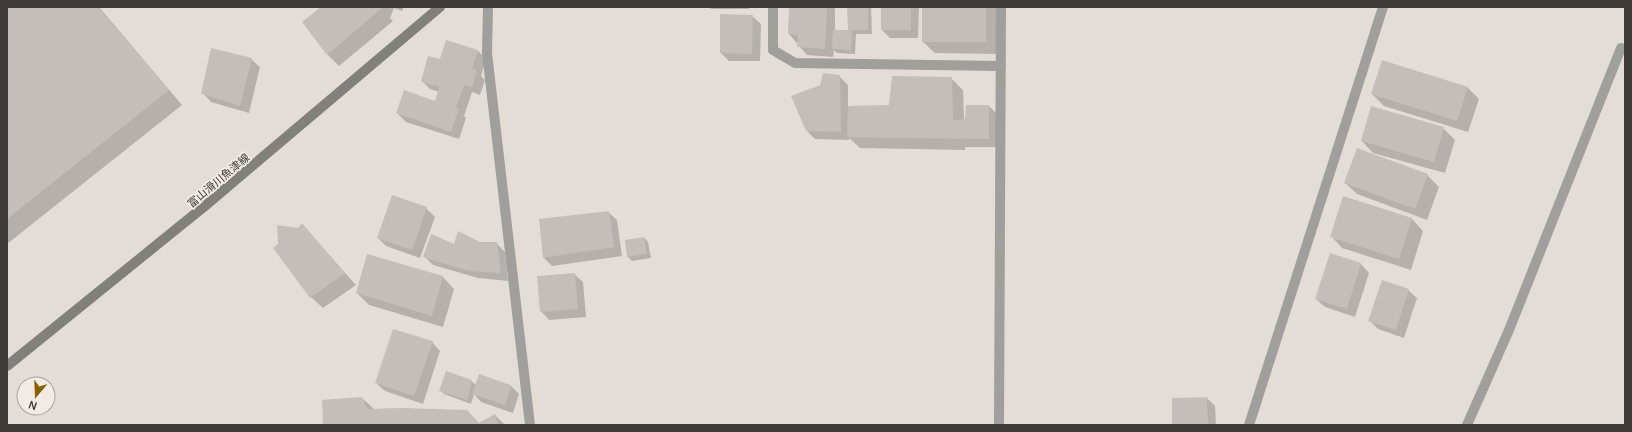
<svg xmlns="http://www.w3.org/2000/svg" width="1632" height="432" font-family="Manrope,'Noto Sans JP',sans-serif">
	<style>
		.shadow { fill: #0003 }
		.building { fill: #c5bdb9 }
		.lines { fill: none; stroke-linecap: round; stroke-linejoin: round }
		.street { stroke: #a09f9b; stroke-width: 10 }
		.secondary { stroke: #82807b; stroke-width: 10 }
		.labels { text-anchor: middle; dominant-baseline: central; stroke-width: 3.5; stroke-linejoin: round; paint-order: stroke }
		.street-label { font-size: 11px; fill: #3d3a38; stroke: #f1eae5 }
	</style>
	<rect width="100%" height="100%" fill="#e4ddd7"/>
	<path class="shadow" d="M7,7h92l83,98 -175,139z
		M323,7h81l-2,4 -8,-3 -4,10 3,3 -54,45 -11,-11 -25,-33z
		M709,7h40v2h-38z
		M790,7h43l2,2v22h14l-1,-24h23l1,27h-16l-1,20 -18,-1 -3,-3 -1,7 -26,-2 -18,-21z
		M882,7h37l-1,31h-28l-8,-8z
		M923,7h74v47l-62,-1 -12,-11z
		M752,16l9,8 -1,37h-31l-8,-8z
		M478,51l8,8 -5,17 4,4 -5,15 -8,-3 -8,24 2,2 -7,21 -53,-17 -9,-9 39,-11 3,-10 -9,-3 -8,-8 19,-20z
		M251,59l9,8 -11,46 -38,-11 -8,-9z
		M839,76l9,9v22l42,-1 61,-28 12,12 1,30 25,-14 8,8v33h-32v3l-105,-2 -11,-10v2l-34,-1 -9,-9 15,-44z
		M1467,87l12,12 -11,33 -84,-26 -12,-12z
		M1443,128l12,12 -10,33 -72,-20 -11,-12z
		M1427,175l12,12 -12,33 -70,-26 -12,-11z
		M1344,197l68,22 11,12 -12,39 -69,-22 -11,-12z
		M426,208l9,9 -15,41 -34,-12 -8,-8z
		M608,212l9,8 5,36 -70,10 -8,-8z
		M302,225l54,60 -33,23 -12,-11 -13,-68z
		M644,238l4,4 3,16 -19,3 -4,-4 -2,-16z
		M480,243h16l9,9 3,29 -30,-3 -45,-13 -9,-9 31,-11z
		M1331,254l30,10 8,9 -14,44 -30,-10 -9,-8z
		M574,274l9,8 3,35 -37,3 -8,-9z
		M443,277l11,12 -11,38 -74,-22 -12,-12z
		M1408,290l9,8 -13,40 -26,-9 -8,-8z
		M432,342l8,9 -17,53 -38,-13 -9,-8z
		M479,375l32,11 8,8 -6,19 -32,-11 -7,-8 -3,10 -27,-10 -4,-4 31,-9 5,4z
		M362,398l12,11 105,15 16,-9 10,10h-181z
		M1207,398l8,8 1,19h-43z"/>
	<path class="building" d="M7,7h91l71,83 -162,129z
		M321,7h62l-56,48 -25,-33z
		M789,7h38l-2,42 -28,-2 1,-12 -10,-1z
		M847,7h21v23h-16l-1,20 -19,-1 1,-19h15z
		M881,7h30v23h-30z
		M922,7h64v35h-64z
		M720,14l33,1 -1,39 -32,-1z
		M446,40l32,10 -6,19 5,1 -5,17 -8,-2 -8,23 3,1 -8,23 -55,-19 8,-23 31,11 4,-14 -18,-6 7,-25 12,3z
		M211,48l41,10 -12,48 -39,-12z
		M1382,60l86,27 -11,34 -86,-27z
		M823,73l17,2 1,57 -35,-1 -15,-35 29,-11z
		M892,76l60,1 1,43 12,-1 1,-14h23v34l-142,-2 1,-31 41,-1z
		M1371,106l73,21 -10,35 -73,-21z
		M1357,148l71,26 -13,35 -71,-26z
		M392,195l35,12 -15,43 -35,-12z
		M1343,196l69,22 -13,41 -69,-22z
		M609,211l5,36 -71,11 -4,-39z
		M302,223l43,50 -35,25 -37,-50 5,-4 -1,-19 21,3z
		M458,231l22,11h17l4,31 -32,-2 -46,-14 8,-23 23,10z
		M644,237l3,17 -20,3 -2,-17z
		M1330,253l31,10 -14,46 -32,-10z
		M367,254l76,22 -11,40 -76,-23z
		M575,273l3,36 -38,3 -3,-36z
		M1382,280l27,9 -13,41 -28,-9z
		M393,329l40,12 -19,55 -39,-13z
		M446,371l26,9 -5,20 -28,-9z
		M479,374l32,11 -6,20 -33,-11z
		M362,397l5,12 34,-1 66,2 12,13 16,-9 3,11h-175l-1,-25z
		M1207,397l1,28h-36v-27z"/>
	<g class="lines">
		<path class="street" d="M488,7l-1,46 43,372
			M773,7v43l22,13 206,3
			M999,425l2,-418
			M1249,425l134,-418
			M1467,425l42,-95 112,-282"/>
		<path class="secondary" d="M7,366l199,-161 234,-198"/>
	</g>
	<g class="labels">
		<g class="street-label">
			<text transform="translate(218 180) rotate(-40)">富山滑川魚津線</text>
		</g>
	</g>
	<rect width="1632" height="432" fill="none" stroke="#3d3a38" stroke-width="16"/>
	<g transform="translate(36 396) rotate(199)"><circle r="19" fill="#f1eae5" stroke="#a9a4a0"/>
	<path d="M0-3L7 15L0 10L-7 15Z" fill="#876200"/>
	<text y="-6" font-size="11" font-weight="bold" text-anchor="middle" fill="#3d3a38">N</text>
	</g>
</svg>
